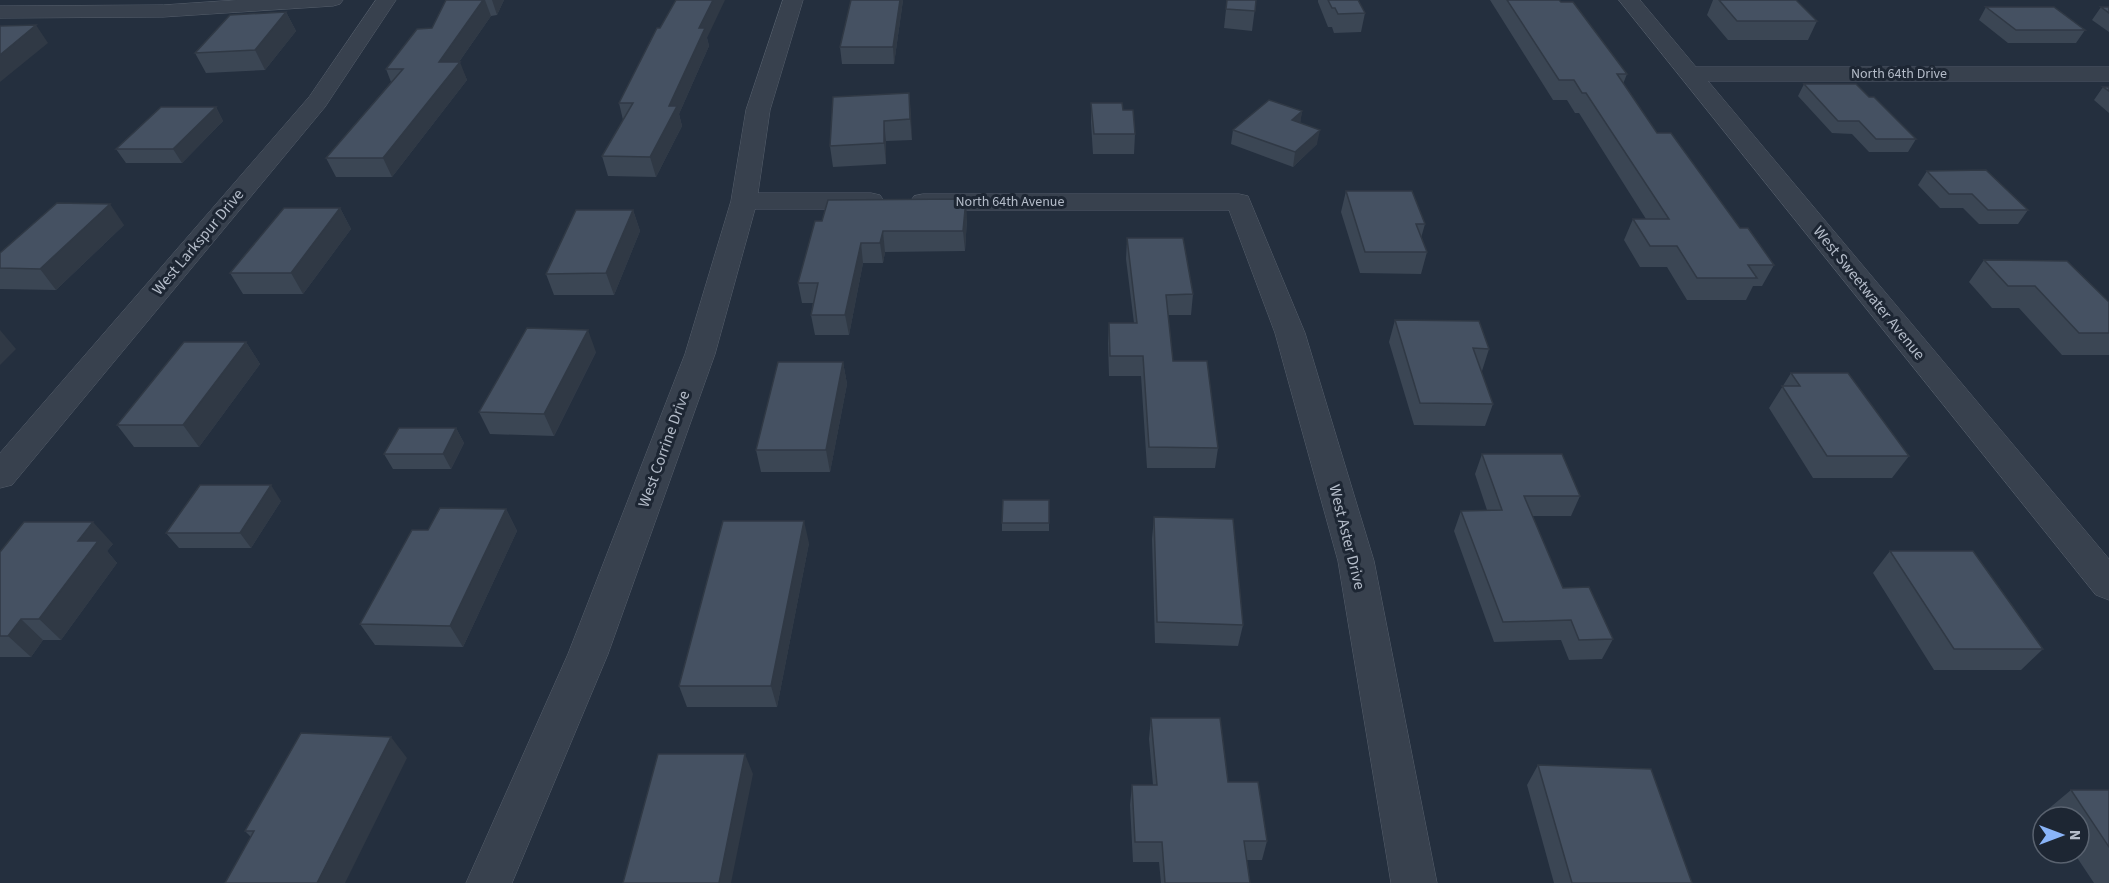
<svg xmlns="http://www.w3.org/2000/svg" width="2109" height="883" font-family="'Source Sans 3',sans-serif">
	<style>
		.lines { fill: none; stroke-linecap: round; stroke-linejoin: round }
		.minor-casing { stroke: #565f6c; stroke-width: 1 }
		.minor { fill: #38414e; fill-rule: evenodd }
		.wall { fill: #3b4654 }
		.shaded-wall { fill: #303945 }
		.building { fill: #455162; stroke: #303945; stroke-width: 1.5 }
		.labels { text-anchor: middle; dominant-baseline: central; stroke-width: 6; stroke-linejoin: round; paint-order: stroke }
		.far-street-label { font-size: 14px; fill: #b4bcc9; stroke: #1d2633 }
		.street-label { font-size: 16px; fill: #b4bcc9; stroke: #1d2633 }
	</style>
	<rect width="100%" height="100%" fill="#242f3e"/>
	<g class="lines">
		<g class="minor-casing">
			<path id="minor" d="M237,0h106l-3,4 -7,2 -170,11 -163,1v-12l163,-1z
				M376,0h20l-71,107 -313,378 -12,3v-35l309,-356z
				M783,0h20l-33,110 -12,83h113l9,2 4,6 -4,6 -9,2h-116l-40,145 -107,300 -96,229h-46l102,-229 117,-300 46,-153 15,-91z
				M1619,0h21l56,67h413v14h-401l401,478v41l-13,-5z
				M923,194h316l9,2 57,137 69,228 63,322h-46l-53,-322 -63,-228 -46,-123h-306l-9,-2 -4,-6 4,-6z"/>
		</g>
		<use href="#minor" class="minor"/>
	</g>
	<path class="wall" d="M446,0h58l-7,15 -6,1 -32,46 8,18 -75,97h-56l-10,-19 65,-76 -5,-13 46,-41z
		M903,0l-9,64h-52l-2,-17z
		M1227,0h29l-4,31 -28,-3z
		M1318,0h40l7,13 -4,19 -27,1 -2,-6h-4l-10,-25z
		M1490,0h69l68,74 -4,10 34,49 83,95 34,37 -12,21h-9l-7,14h-59l-20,-33h-27l-16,-27 9,-21h13l-67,-106h-4l-8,-13h-14z
		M1713,0h83l21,21 -9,19h-80l-21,-25z
		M1986,7l99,23 -9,13h-68l-29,-23z
		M2101,7h8v25l-17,-12z
		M286,12l10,19 -31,39 -59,3 -11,-20z
		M707,38l2,8 -30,68 3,12 -26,51 -48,-1 -6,-20 21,-36 -4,-17z
		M1804,84l65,13 47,42 -8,13h-39l-17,-18 -20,-1 -34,-37z
		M2103,87h6v26l-15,-13z
		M909,93l3,47 -26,1v23l-53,3 -3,-21z
		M1091,103l32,7 12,24 -1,20h-41l-2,-31z
		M216,107l7,14 -41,42h-56l-10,-14z
		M1302,111l-2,12 17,21 -24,23 -62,-23 2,-14z
		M1927,171l101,39 -10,14h-39l-16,-16h-23l-22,-23z
		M1346,191l79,33 -4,14 6,14 -6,22 -61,-1 -19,-61z
		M340,208l11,21 -48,65h-60l-13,-21z
		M633,210l7,21 -26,64h-60l-8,-21z
		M967,219l-2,32 -80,1 -2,11h-20l-14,72h-34l-4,-20 2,-12h-11l-4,-20 17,-62z
		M124,225l-68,65 -56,-1v-36z
		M1127,238l66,56 -2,21h-23l5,46 45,87 -3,20h-68l-6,-92h-32l-1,-33 1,-20h25l-8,-64z
		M1984,260l125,42v53h-47l-43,-47h-27l-23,-26z
		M1395,320l94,29 -7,22h-1l12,33 -8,22 -71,-1 -25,-83z
		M246,342l14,22 -61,83h-65l-17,-22z
		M596,352l-42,84 -64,-2 -11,-22z
		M843,362l4,22 -17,88h-69l-5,-22z
		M1791,373l118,83 -17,22h-79l-44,-70z
		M456,428l8,15 -13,26h-58l-9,-15z
		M1482,454l98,42 -9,20h-39l31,72 50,51 -11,20 -33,1 -8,-20 -67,2 -40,-111 7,-20 26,-1 -12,-36z
		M1049,500v31h-47v-8z
		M281,501l-30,47h-72l-13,-15z
		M506,509l11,22 -54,116 -88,-2 -15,-21 68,-94z
		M1154,517l89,108 -5,21 -83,-3 -3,-104z
		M809,543l-32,164h-90l-8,-21z
		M113,544l-6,7 10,12 -56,77h-18l-12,17h-31v-105z
		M1890,551l153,98 -22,21h-87l-61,-97z
		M1151,718l77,64 39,59 -5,19h-15l3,23h-89l-2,-21h-26l-3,-57 2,-20h21l-4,-46z
		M407,758l-156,79 -6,-6z
		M1538,765l154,118h-138l-27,-98z
		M2071,790h38v93h-15l-20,-30h5v-36h-28l-4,-7z"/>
	<path class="shaded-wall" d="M483,0h2l6,16 -37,53 6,-7 7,18 -75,97 -9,-19 56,-96z
		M492,0h12l-7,15z
		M713,0h12l-18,38 2,8 -30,68 3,12 -26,51 -6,-20 49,-129z
		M900,0h3l-9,64 -1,-17z
		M286,12l10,19 -31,39 -10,-20z
		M36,25l12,18 -48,39v-27z
		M909,93l2,20 1,27 -2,-21z
		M216,107l7,14 -41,42 -9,-14z
		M1302,111l-2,14 -8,-5z
		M884,121l2,20v23l-2,-21z
		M1320,130l-3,14 -24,23 2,-15z
		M966,199l1,20 -2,32 -2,-20z
		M110,204l14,21 -68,65 -16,-21z
		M340,208l11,21 -48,65 -12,-21z
		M633,210l7,21 -26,64 -8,-22z
		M883,231l2,21 -2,11 -3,-20z
		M861,243l2,20 -14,72 -4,-20z
		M0,330l16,19 -16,16z
		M588,330l8,22 -42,84 -10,-22z
		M246,342l14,22 -61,83 -16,-22z
		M843,362l4,22 -17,88 -4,-22z
		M456,428l8,15 -13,26 -8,-15z
		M271,485l10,16 -30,47 -11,-15z
		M506,509l11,22 -54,116 -13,-21z
		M804,521l5,22 -32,164 -6,-21z
		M93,522l20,22 -6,7 10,12 -56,77 -22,-21 39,-78z
		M21,619l22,21 -12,17 -23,-21z
		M391,737l16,21 -62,125h-28z
		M745,754l8,20 -22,109h-12z"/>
	<path class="building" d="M446,0h37l-44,62h21l-77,96h-57l77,-89h-17l31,-40 15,-1z
		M676,0h37l-14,28h6l-36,78h8l-27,51 -48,-1 31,-53h-14l38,-75h3z
		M851,0h49l-7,47h-53z
		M1227,0h29l-1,11 -29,-2z
		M1328,0h30l7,13 -27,1 -3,-6h-3z
		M1507,0h52l2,2h12l54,72h-10l40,59h14l69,95h8l26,37h-26l9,13h-60l-20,-32h-27l-17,-27h36l-83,-126h-4l-8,-13h-15z
		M1719,0h77l21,21h-80z
		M1986,7h68l31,23h-69z
		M2101,7h8v6z
		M286,12l-31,38 -60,3 35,-38z
		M36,25l-36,30v-29z
		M1804,84h52l13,13h5l42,42h-40l-17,-18h-21z
		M2103,87h6v4z
		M909,93l1,26 -26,2v22l-54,3 3,-49z
		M1269,100l33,11 -10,9 28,10 -25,22 -62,-22z
		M1091,103h31l1,7h10l2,24h-41z
		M161,107h55l-43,42h-57z
		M1986,170l42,40h-40l-16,-16h-23l-22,-23z
		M1346,191h66l13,33h-9l11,28h-62z
		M966,199l-3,32h-80l-3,12h-19l-16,72h-34l7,-32h-20l17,-62h7l6,-21z
		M57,203l53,1 -70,65 -40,-1v-15z
		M284,208h56l-49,65h-61z
		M576,210h57l-27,63 -60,1z
		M1127,238h56l10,56 -27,1 7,66h34l11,87 -69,-1 -6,-91h-33l-1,-33h28z
		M1984,260l83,1 42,41v31h-30l-44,-47h-27z
		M1395,320l84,1 10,28 -16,-1 20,56 -73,-1z
		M527,328l61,2 -44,84 -65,-2z
		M184,342h62l-63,83h-66z
		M778,362h65l-17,88h-70z
		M1791,373h57l61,83h-82l-45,-70h18z
		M399,428h57l-13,26h-59z
		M1482,454h80l18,42h-56l39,92 26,-1 24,52 -34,1 -8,-20 -68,2 -42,-111 41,-1z
		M200,485h71l-31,48h-74z
		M1003,500h46v23h-47z
		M440,508l66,1 -56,117 -90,-2 52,-94h16z
		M1154,517l79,2 10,106 -86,-3z
		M723,521h81l-33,165h-92z
		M24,522h69l-15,19h20l-59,78h-18l-13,17h-8v-84z
		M1890,551h83l70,98h-89z
		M1151,718h69l8,64h30l9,59h-23l6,42h-85l-3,-41h-27l-3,-57h25z
		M301,733l90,4 -74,146h-92l29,-52h-9z
		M658,754h87l-26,129h-96z
		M1538,765l113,4 41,114h-120z
		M2071,790h38v57z"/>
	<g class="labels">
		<g class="far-street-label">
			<text x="1899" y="74">North 64th Drive</text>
			<text x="1010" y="202">North 64th Avenue</text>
		</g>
		<g class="street-label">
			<text transform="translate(198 242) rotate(-50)">West Larkspur Drive</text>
			<text transform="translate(1869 293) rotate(51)">West Sweetwater Avenue</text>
			<text transform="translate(664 449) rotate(-70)">West Corrine Drive</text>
			<text transform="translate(1347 537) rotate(76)">West Aster Drive</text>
		</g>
	</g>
	<g transform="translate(2061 835) rotate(90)"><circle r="28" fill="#1d2633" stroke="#59626f" stroke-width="1.5"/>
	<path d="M0-4.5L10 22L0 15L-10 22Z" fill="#8ab4f8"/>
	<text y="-9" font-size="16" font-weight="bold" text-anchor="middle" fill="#b4bcc9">N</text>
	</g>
</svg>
